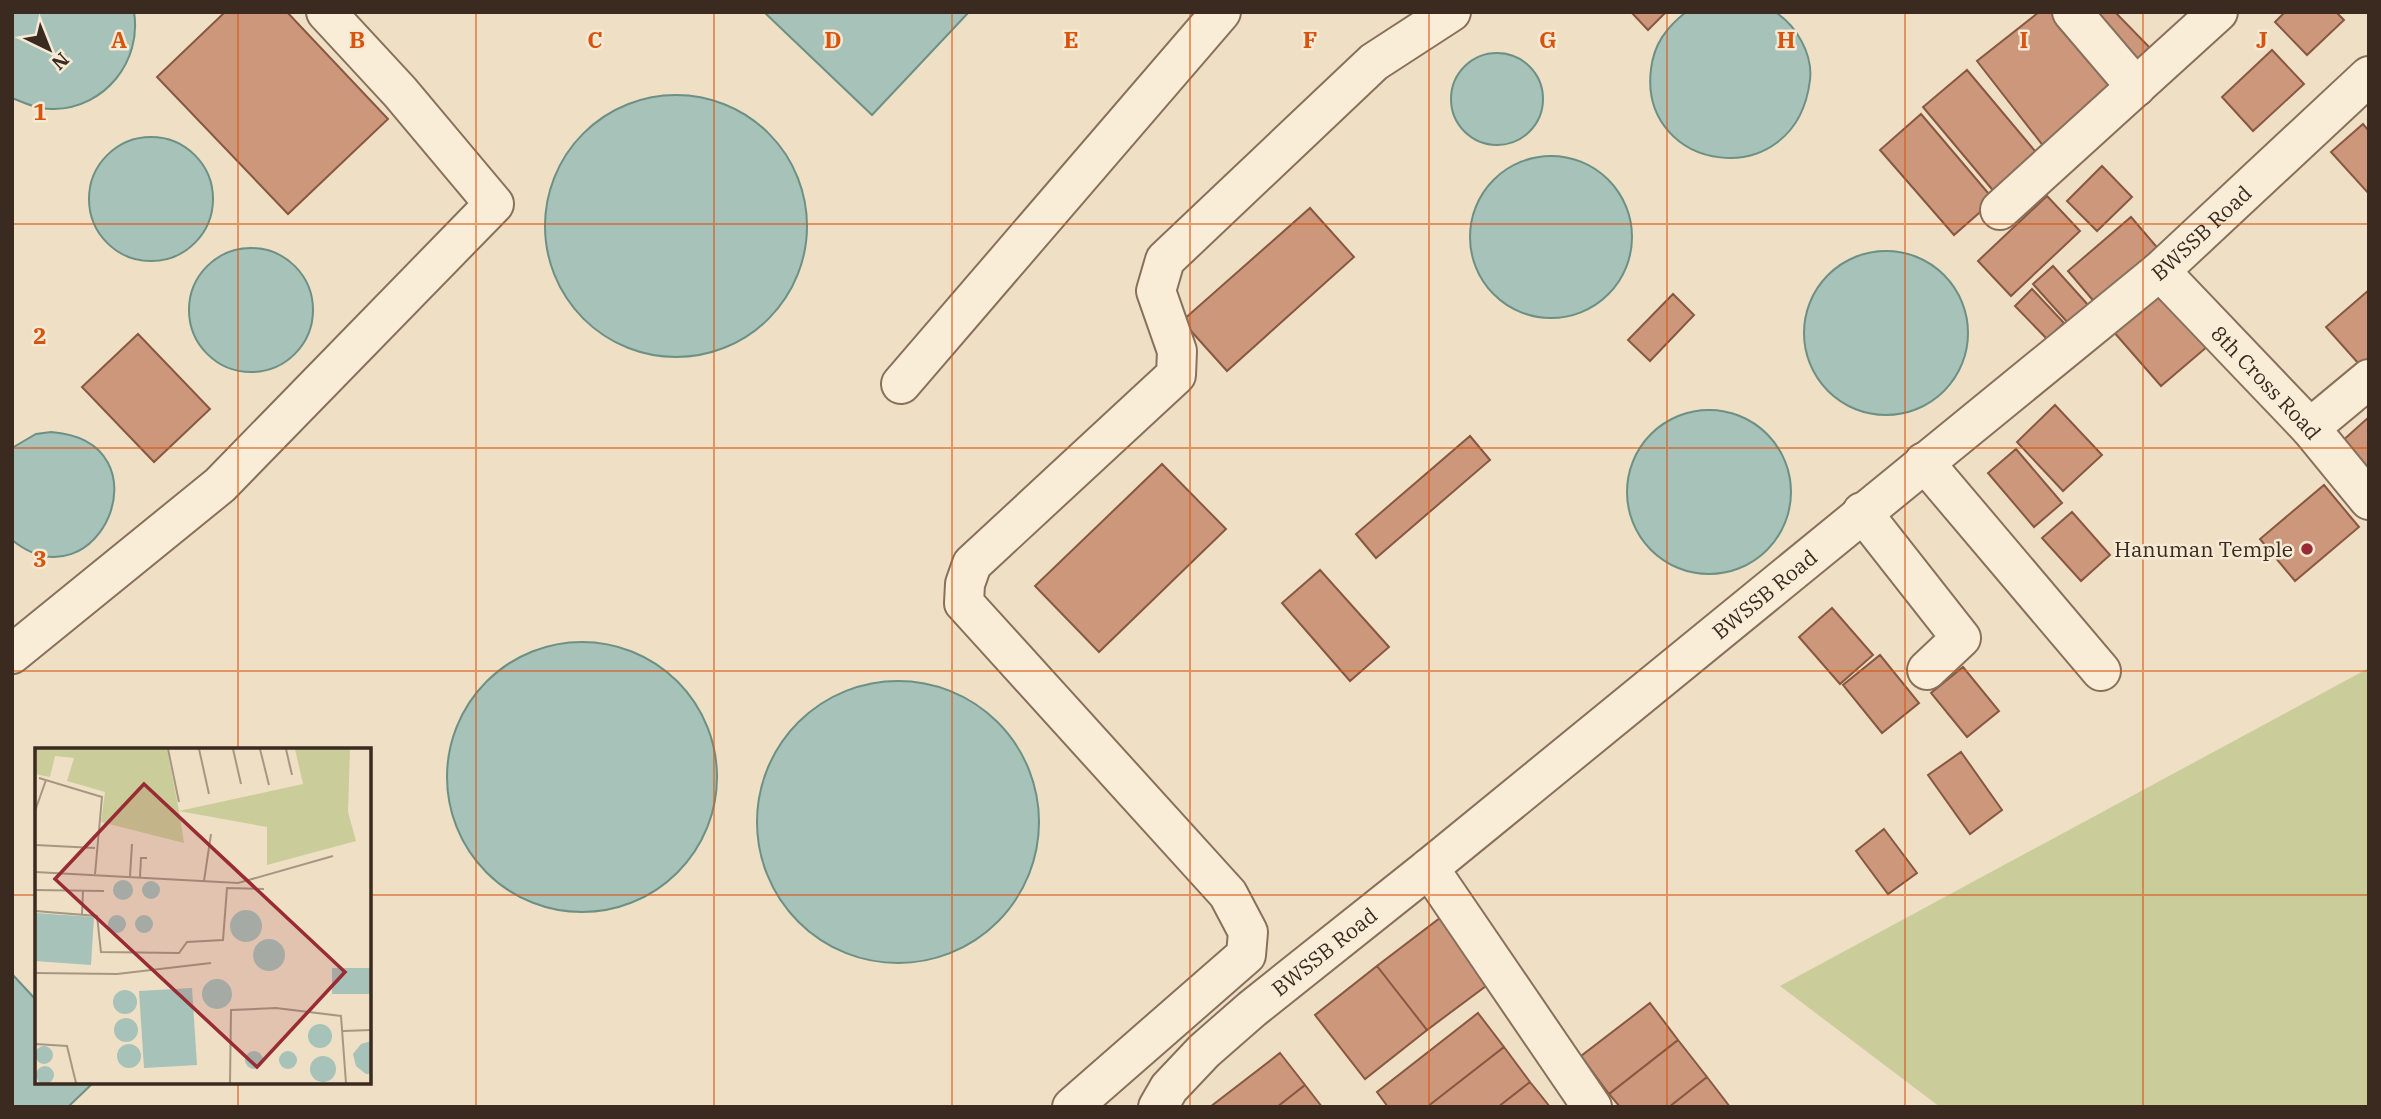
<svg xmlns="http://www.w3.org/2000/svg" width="2381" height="1119" font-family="'IBM Plex Serif',serif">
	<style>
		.green { fill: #cacd99 }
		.water { fill: #a7c2b8; stroke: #6d9085; stroke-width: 2 }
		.building { fill: #cc977b; stroke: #895841; stroke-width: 2 }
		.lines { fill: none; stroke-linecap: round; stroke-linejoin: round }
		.minor-casing { stroke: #89705b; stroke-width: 42 }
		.minor { stroke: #f9edd8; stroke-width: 38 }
		.grid { fill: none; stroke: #d7540e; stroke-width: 2; stroke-opacity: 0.55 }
		.poi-dot { fill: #992b34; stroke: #f6ead5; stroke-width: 2.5 }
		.labels { text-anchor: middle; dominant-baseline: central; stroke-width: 5; stroke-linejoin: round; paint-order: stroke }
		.street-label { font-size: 21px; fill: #3a2a1f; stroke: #f6ead5 }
		.poi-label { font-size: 21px; fill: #3a2a1f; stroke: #f6ead5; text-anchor: end }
		.inset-road { fill: none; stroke: #a69783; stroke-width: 2 }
		.view { fill: #992b34; fill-opacity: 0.15; stroke: #992b34; stroke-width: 3.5 }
		.inset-edge { fill: none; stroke: #3a2a1f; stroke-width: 3.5 }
		.grid-label { font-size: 23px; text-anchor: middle; font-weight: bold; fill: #d7540e; stroke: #f6ead5; stroke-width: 5; stroke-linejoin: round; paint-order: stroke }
	</style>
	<rect width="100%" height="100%" fill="#eedfc5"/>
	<path class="green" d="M2369,668v439h-429l-160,-121z"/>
	<path class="water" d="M12,12h122c8,49 -29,96 -80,97 -15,1 -29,-6 -42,-11z
		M764,12h205l-97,103z
		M1686,12h89c21,13 38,42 35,68 -14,117 -172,93 -159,-11 3,-25 15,-41 35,-57z
		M1451 99a46 46 0 1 1 92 0a46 46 0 1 1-92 0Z
		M545 226a131 131 0 1 1 262 0a131 131 0 1 1-262 0Z
		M89 199a62 62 0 1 1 124 0a62 62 0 1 1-124 0Z
		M1470 237a81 81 0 1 1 162 0a81 81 0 1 1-162 0Z
		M189 310a62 62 0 1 1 124 0a62 62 0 1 1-124 0Z
		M1804 333a82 82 0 1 1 164 0a82 82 0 1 1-164 0Z
		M1627 492a82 82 0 1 1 164 0a82 82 0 1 1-164 0Z
		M51,432c120,9 48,178 -39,108v-92l24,-14z
		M447 777a135 135 0 1 1 270 0a135 135 0 1 1-270 0Z
		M757 822a141 141 0 1 1 282 0a141 141 0 1 1-282 0Z
		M12,974l25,27v81h57l-26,25h-56z"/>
	<path class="building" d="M225,12h62l101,107 -100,95 -131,-137z
		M1631,12h35l-18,18z
		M2039,12h28l61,77 -80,63 -71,-91z
		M2080,12h35l38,39 -19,18z
		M2285,12h51l8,8 -37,35 -32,-33z
		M2272,50l32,34 -51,47 -31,-34z
		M1967,70l73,87 -44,37 -73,-87z
		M1921,114l73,86 -40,35 -74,-85z
		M2363,124l6,7v63l-38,-42z
		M2102,166l30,31 -35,34 -30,-30z
		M2047,196l33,35 -69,65 -33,-35z
		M1310,208l44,49 -127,114 -45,-50z
		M2131,217l36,42 -64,53 -35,-41z
		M2053,266l36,40 -20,18 -36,-40z
		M2032,289l32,34 -17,16 -32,-33z
		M2369,290v81l-2,2 -41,-46z
		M2160,291l48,55 -47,40 -48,-55z
		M1673,294l21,21 -44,46 -22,-21z
		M138,334l72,75 -56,53 -72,-75z
		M2055,405l47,50 -39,36 -46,-49z
		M2369,417v58l-38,-24z
		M1470,436l20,24 -114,98 -20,-24z
		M2016,449l46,54 -28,24 -46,-54z
		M1162,464l64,65 -127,123 -64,-66z
		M2324,485l35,42 -64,54 -35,-42z
		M2072,512l38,43 -29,26 -39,-43z
		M1320,570l69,77 -39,34 -68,-78z
		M1832,608l41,47 -33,29 -41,-47z
		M1880,655l39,48 -37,30 -39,-48z
		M1963,667l36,44 -32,26 -36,-44z
		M1961,752l41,58 -32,24 -42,-59z
		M1884,829l33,44 -29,21 -32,-43z
		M1440,918l50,65 -63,47 -50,-64z
		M1377,966l50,64 -62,49 -50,-64z
		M1650,1003l28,37 -69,54 -28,-38z
		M1478,1013l26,34 -77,60h-39l-11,-15z
		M1678,1040l29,37 -38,30h-49l-11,-13z
		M1504,1047l26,35 -32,25h-71z
		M1280,1053l25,32 -28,22h-67z
		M1707,1077l23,30h-61z
		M1530,1082l20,25h-52z
		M1305,1085l17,22h-45z"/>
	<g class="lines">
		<g class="minor-casing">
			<g id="minor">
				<path d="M2072,12l64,75"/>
				<path d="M2000,210l218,-198"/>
				<path id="s1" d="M2160,271l150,157 59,72"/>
				<path d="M901,384l320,-372"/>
				<path d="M2310,428l59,-49"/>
				<path d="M1924,462l177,209"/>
				<path d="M1862,512l99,126 -34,32"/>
				<path d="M12,654l208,-169 274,-281 -94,-112 -74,-80"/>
				<path d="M1429,868l163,239"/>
				<path d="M1072,1107l174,-152 2,-23 -20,-38 -264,-291 1,-19 7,-20 204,-189 1,-24 -21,-60 9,-31 209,-198 77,-50"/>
				<path id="s2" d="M1158,1107l11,-19 35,-37 48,-42 177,-141 731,-597 209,-195"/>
			</g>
		</g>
		<use href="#minor" class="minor"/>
	</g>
	<path class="grid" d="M238,12v738M476,12v1095M714,12v1095M952,12v1095M1190,12v1095M1429,12v1095M1667,12v1095M1905,12v1095M2143,12v1095M12,224h2357M12,448h2357M12,671h2357M12,895h25M369,895h2000M238,1082v25"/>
	<circle class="poi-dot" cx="2307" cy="549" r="7"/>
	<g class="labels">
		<g class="street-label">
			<text stroke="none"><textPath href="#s2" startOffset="1363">BWSSB Road</textPath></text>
			<text stroke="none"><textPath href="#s1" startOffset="154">8th Cross Road</textPath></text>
			<text stroke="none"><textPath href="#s2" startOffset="796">BWSSB Road</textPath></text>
			<text stroke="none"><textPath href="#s2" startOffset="229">BWSSB Road</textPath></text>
		</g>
		<g class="poi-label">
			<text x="2293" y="549">Hanuman Temple</text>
		</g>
	</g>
	<g transform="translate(35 748)">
		<rect width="336" height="336" fill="#eedfc5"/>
		<path d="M0,1h132l12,62 124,-27 -8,-35h55l-2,63 8,29 -89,24v-38l-88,-16 5,32 -83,-21 4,-30 -38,-11 7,-23 -19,-2 -5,21 -15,-3z" fill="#cacd99"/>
		<path d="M78 142a10 10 0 1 1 20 0a10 10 0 1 1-20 0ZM107 142a9 9 0 1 1 18 0a9 9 0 1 1-18 0ZM195 178a16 16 0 1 1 32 0a16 16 0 1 1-32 0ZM0,165l59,4 -3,48 -56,-4zM100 176a9 9 0 1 1 18 0a9 9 0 1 1-18 0ZM73 176a9 9 0 1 1 18 0a9 9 0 1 1-18 0ZM218 207a16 16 0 1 1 32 0a16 16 0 1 1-32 0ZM297,220h39v26h-39zM167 246a15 15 0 1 1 30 0a15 15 0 1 1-30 0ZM157,240l5,77 -53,3 -5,-77zM78 254a12 12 0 1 1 24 0a12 12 0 1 1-24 0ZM79 282a12 12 0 1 1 24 0a12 12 0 1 1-24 0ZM273 288a12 12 0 1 1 24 0a12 12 0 1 1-24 0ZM336,293v33h-5l-10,-8 -3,-12 8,-10zM82 308a12 12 0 1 1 24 0a12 12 0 1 1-24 0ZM0 307a9 9 0 1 1 18 0a9 9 0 1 1-18 0ZM244 312a9 9 0 1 1 18 0a9 9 0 1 1-18 0ZM210 312a9 9 0 1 1 18 0a9 9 0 1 1-18 0ZM275 321a13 13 0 1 1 26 0a13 13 0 1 1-26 0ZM1 327a9 9 0 1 1 18 0a9 9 0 1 1-18 0Z" fill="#a7c2b8"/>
		<path class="inset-road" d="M133,1l11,53M164,1l10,45M198,1l8,35M225,1l9,36M251,1l6,26M4,30l63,19 -7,77M0,63l11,-31M0,97l60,3M0,124l203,11 95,-27M95,128l2,-32M105,129l1,-19h6M169,133l7,-47M0,142l69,1M0,163l62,5 4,36 78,1 8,-11 36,-2 4,-52 37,1M47,166l1,-23M0,225l82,1 94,-11M308,283l28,-1M0,296l32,2 9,37M195,335l1,-73 45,-2 65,8 5,67"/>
		<path class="view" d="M109,36l201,188 -88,95 -202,-188z"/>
		<rect width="336" height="336" class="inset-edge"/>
	</g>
	<g class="grid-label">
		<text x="119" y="48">A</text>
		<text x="357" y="48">B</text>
		<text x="595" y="48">C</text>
		<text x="833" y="48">D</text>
		<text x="1071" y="48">E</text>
		<text x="1310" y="48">F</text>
		<text x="1548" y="48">G</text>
		<text x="1786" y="48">H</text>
		<text x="2024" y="48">I</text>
		<text x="2262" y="48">J</text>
		<text x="40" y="120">1</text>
		<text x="40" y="344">2</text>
		<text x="40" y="567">3</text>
	</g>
	<rect width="2381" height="1119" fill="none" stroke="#3a2a1f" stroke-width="28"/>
	<g transform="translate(49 49) rotate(137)" stroke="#f6ead5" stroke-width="5" paint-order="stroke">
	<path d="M0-5L12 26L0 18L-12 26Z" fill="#3a2a1f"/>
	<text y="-10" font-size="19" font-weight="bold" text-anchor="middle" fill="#3a2a1f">N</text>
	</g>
</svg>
